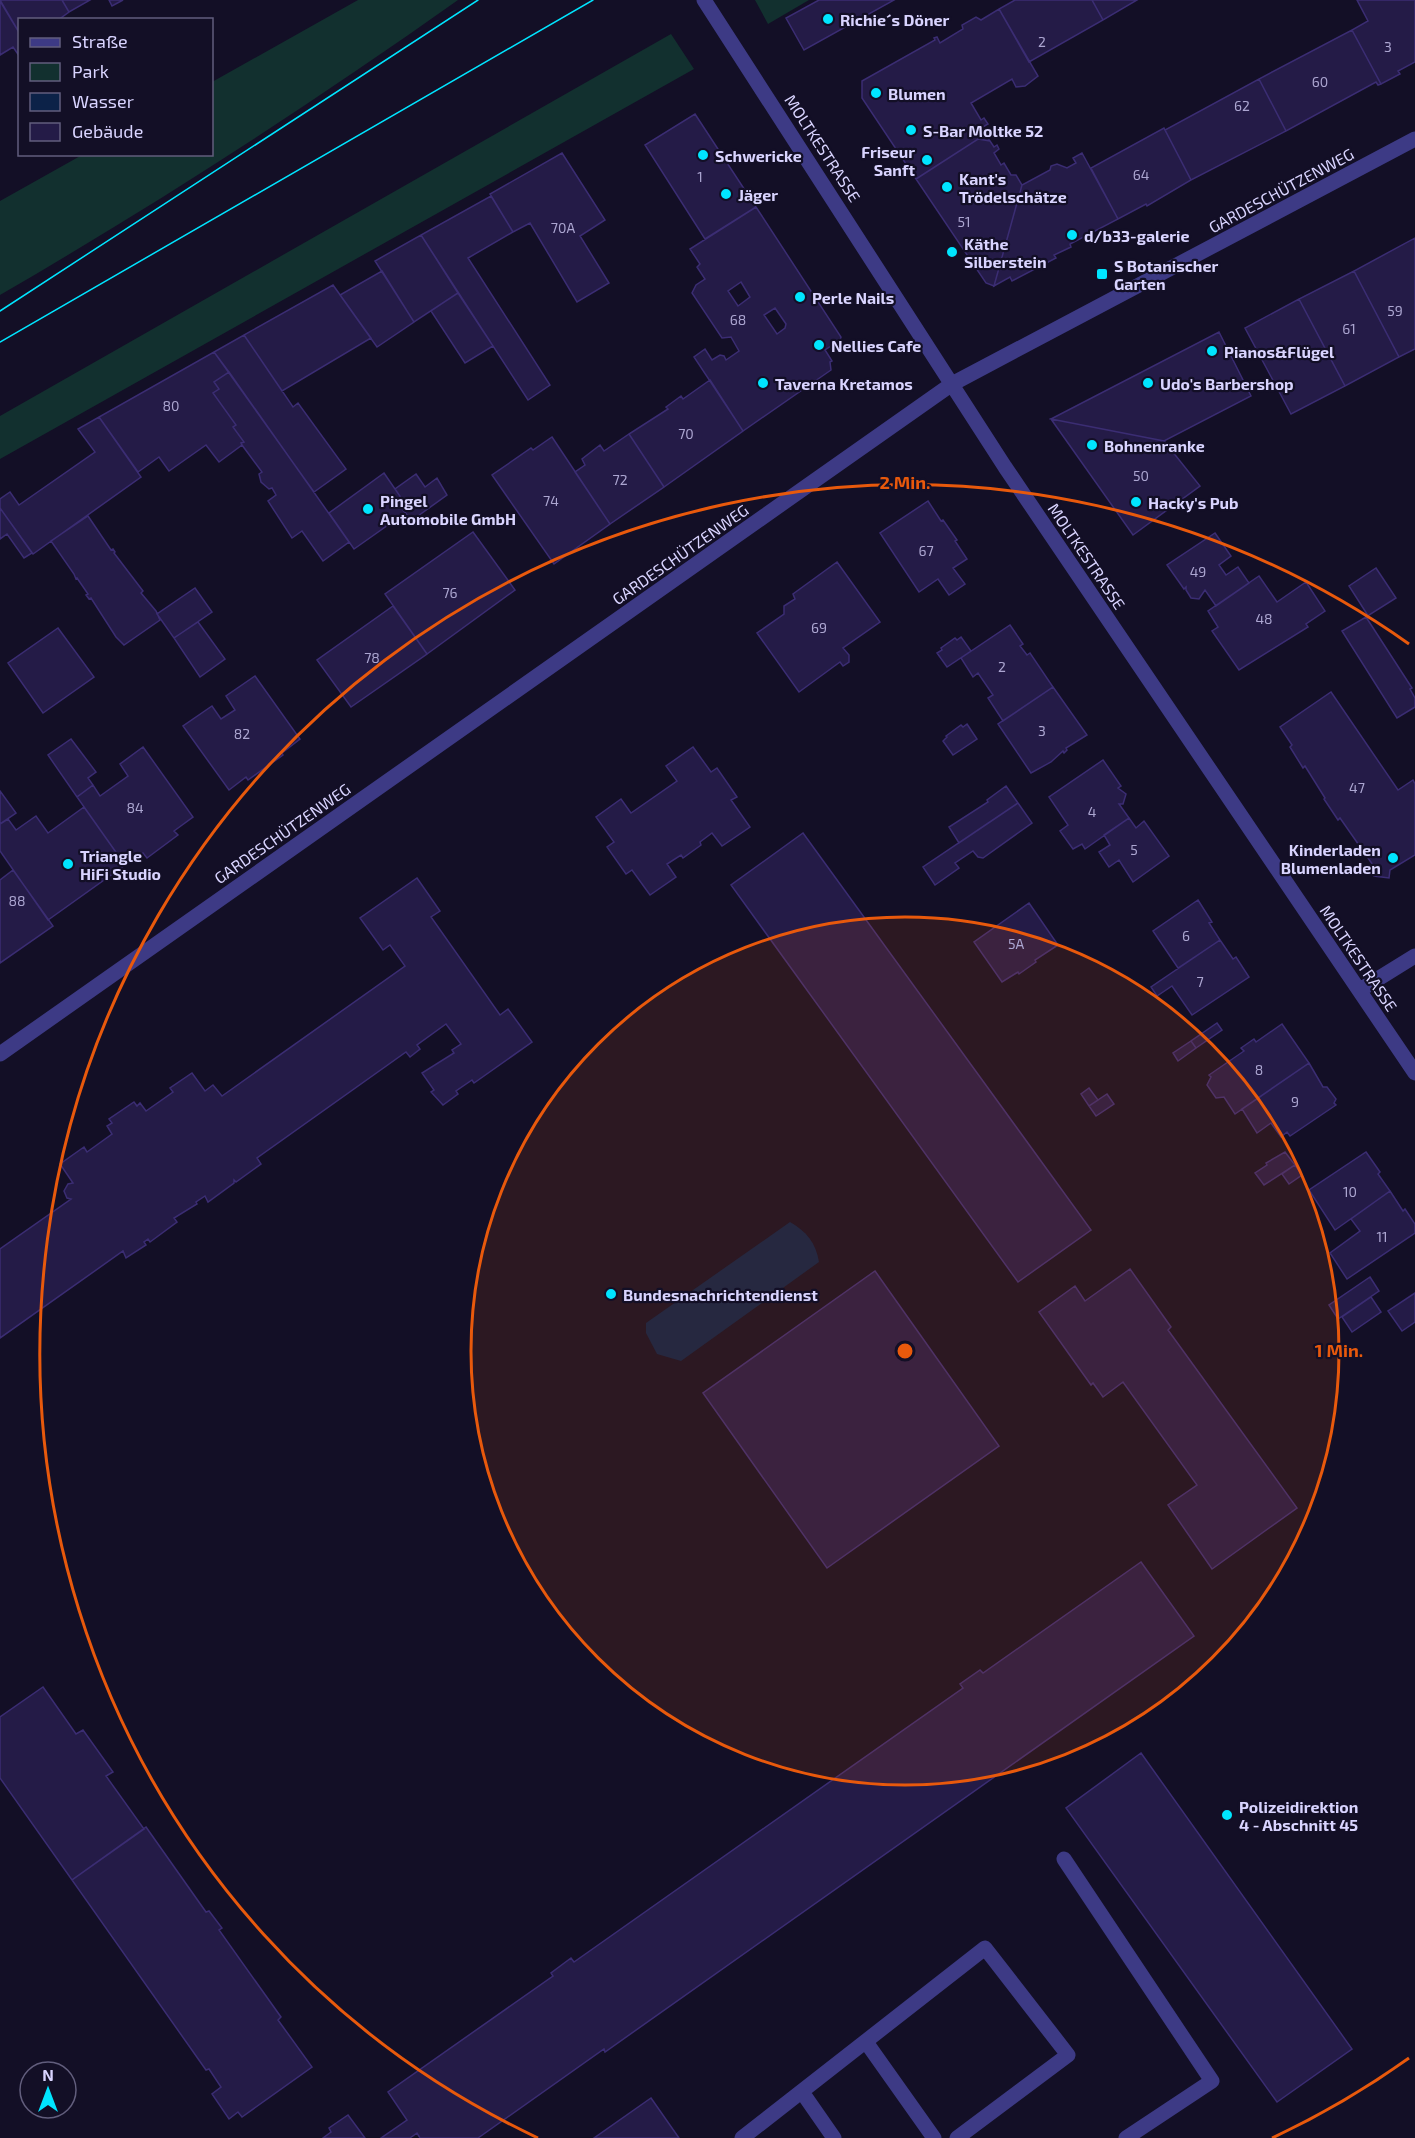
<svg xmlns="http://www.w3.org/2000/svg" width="1415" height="2138" font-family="'Exo 2',sans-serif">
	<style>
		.green { fill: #12302f }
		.water { fill: #0c2248 }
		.building { fill: #241b47; stroke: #3b2d73; stroke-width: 1.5; fill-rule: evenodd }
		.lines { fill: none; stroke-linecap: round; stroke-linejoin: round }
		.minor { stroke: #3d3a85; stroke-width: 15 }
		.tram { stroke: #00e5ff; stroke-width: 1.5 }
		.ring { fill: none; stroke: #e8590c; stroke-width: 3 }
		.poi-dot { fill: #00e5ff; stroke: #130f26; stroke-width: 2 }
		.labels { text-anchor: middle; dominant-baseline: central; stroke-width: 4.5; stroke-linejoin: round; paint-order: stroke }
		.number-label { font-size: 14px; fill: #aca6d1 }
		.poi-label { font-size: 16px; font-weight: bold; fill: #d9d4ff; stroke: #130f26; text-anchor: start }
		.street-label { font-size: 16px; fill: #d9d4ff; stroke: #130f26 }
		.centre { fill: #e8590c; stroke: #130f26; stroke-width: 3 }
		.ring-label { font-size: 18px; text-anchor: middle; font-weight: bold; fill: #e8590c; stroke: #130f26; stroke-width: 4.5; stroke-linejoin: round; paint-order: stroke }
	</style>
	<rect width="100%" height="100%" fill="#130f26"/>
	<path class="green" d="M358,0h100c-148,105 -301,204 -458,295v-94l82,-46 130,-1v-72z
		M755,0h54l-41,24z
		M671,34l23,35 -694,390v-43z"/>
	<path class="water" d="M790,1222c16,9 26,21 29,40l-138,99 -24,-7 -11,-21v-10z"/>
	<path class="building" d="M0,0h62l7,12 -11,8h-38v14z
		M62,0h28l-21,12z
		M109,0h14l-11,6z
		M819,0h75l-90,50 -18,-32z
		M1015,0h77l11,20 -74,42 -30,-53z
		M1092,0h45l-34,20z
		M1357,0h58v62l-17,9 2,3 -19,10 -29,-54 16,-9z
		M0,1l20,33v23l-7,-10 -13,8z
		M999,9l39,67 -13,10 -9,1 -4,-8 -41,24 10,17 3,-2 4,6 -7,4 9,13 -12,-2 -62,40 -54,-81v-17l73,-41 -1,-2 3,-1 3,6 23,-14 -1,-4 14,-8 5,3z
		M1352,30l29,54 -3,1 -2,-3 -90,49 -27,-52z
		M1259,79l27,52 -95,49 -26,-50z
		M695,114l61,93 -51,32 -60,-94z
		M1164,128l27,52 -44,26 -1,-2 -28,15 -27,-51z
		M978,139l12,2 4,6 3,-2 2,4 -5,4 7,12 3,-2 7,12h5l6,10 -28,101 -8,-3 -70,-104z
		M562,153l43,67 -25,16 29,47 -32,19 -47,-79 -17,9 -23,-38z
		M1082,153l36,66 -48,25 1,3 -17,8 2,3 -44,23 -2,-4 -16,9 28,-101 28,-15 1,-4 6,-2 10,4 9,-5 -3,-5z
		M491,196l22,36 -45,26 82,127 -22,15 -107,-165z
		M756,207l85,130 -1,3 -15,10 7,11 -2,1 1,8 -88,61 -49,-74 11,-8 7,11 8,-5 4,1 2,4 13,-9 -8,-14 -9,1 -30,-45 4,-8 9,-6 -8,-12 3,-3 -10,-15zM741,282l9,15 -12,9 -10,-15zM775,308l11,16 -1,4 -8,6 -13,-19z
		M421,235l37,58 -44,29 -39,-61z
		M1415,238v111l-16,8 -45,-86z
		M382,271l32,51 -37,25 -37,-52z
		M1354,271l45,86 -54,29 -46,-87z
		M333,285l38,53 -89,53 -38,-56z
		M458,293l35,53 -28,17 -34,-52z
		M1299,299l46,87 -54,28 -46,-86z
		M1219,332l32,64 -87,45 -113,-22z
		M244,335l49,72 5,-4 48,66 -32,23 -100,-140z
		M214,352l15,20 -15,10 5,7 -6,4 23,32 -3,2 11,15 -3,1 1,2 -23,17 -13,-17 -37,26 -10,-14 -21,15 -39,-55z
		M229,372l120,170 -26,19 -21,-30 -10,7 -24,-37 8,-6 -4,-7 -3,1 -8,-7 -2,-8 3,-2 -20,-27 -1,-2 3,-1 -11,-15 3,-2 -23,-32 6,-4 -5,-7z
		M710,380l33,51 -79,56 -35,-53 39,-25 -2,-2 15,-11 2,3z
		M99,417l42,60 -108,77 -33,-46v-9l10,-7 9,13 76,-53 -17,-23z
		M1051,419l113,22 36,45 -67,49z
		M629,434l35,53 -54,37 -35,-52 10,-7 -3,-6 18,-14 4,6z
		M552,437l58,87 -56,40 -62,-89 39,-27 2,2z
		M384,473l20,29 -4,3 5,8 -51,36 -25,-36z
		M416,474l9,13 12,-9 10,17 -36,26 -11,-16 4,-3 -9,-13z
		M928,501l13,20 2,-1 14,20 -2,1 12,18 -14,9 12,16 -16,11 -11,-16 -19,13 -39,-59z
		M0,508l32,45 -8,5 -17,-24 -7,5z
		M88,516l23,34 2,-1 2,3 -1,1 29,38 -2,2 15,18 4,9 -36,25 -8,-8 -25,-39 -2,1 -3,-4 2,-1 -11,-16 -1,1 -2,-5 -23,-33z
		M473,532l42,58 -88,64 -42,-60z
		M1215,533l16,23 -12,9 7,10 12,-8 11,16 -33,23 -11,-16 -6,9 -8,-1 -5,-8v-3l-2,2 -17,-24z
		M837,562l43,60 -37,26 6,7v7l-6,4 -3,-4 -41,30 -42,-59 27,-19v-8l11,-7 -2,-5z
		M1376,568l20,30 -30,19 -1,-2 2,-1 -18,-28z
		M1259,576l18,26 29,-20 19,29 -19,13 2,3 -69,43 -27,-39 6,-4 -10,-16z
		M195,588l17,24 -38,26 -17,-24z
		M393,606l34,48 -76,53 -34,-47z
		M1366,617l46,71 -2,1 5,9v9l-18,11 -55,-87z
		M198,622l27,37 -25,18 -26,-39z
		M1010,625l13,19 -3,2 7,9 3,-2 23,34 -50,34 -15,-23 5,-3 -15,-22 -5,4 -12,-19z
		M58,628l36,49 -51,36 -35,-50z
		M961,637l10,14 -24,16 -10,-14 5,-3 -1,-2 14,-10 2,2z
		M255,676l45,63 -18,14 1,2 -35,25 -2,-3 -17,13 -46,-64 29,-20 9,13 14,-9 -9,-14z
		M1053,687l34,48 -21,13 1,2 -3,3 -1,-2 -12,11 -20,11 -33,-49z
		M1331,692l67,98 15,-10 2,4v71l-25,15 -1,8 -15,-2 1,-8 -35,-50 -2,2 -14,-21 1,-1 -20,-32 -2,2 -13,-21 2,-2 -12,-18z
		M967,724l10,15 -24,16 -10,-14 4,-4 -1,-1 15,-11 2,2z
		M71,739l25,33 -8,6 5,7 -16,12 -29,-42z
		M143,747l50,70 -19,14 4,4 -31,23 -4,-5 -18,12 -48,-68 16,-12 7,11 28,-20 -8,-12z
		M693,747l18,25 6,-4 20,29 -6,3 19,27 -28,19 -10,-13 -12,9 1,3 -18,13 -2,-3 -14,9 9,13 -26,18 -18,-25 -6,4 -19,-27 7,-5 -18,-25 25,-18 10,14 46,-32 -11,-15z
		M1103,760l18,26 -3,2 8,6 -3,10h-4l10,14 -44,31 -3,-5 -9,5 -13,-18 8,-6 -19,-28z
		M1006,786l12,17 -59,40 -10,-16 39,-25 -1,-2z
		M0,791l16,22 -16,11z
		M1018,803l14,20 -49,35 -5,-1 -5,-6 -18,12 4,5 -24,17 -12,-18z
		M84,807l41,58 -77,55 -48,-69v-27l8,-5 8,11 20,-14 12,17z
		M1129,818l7,10 8,-7 25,35 -36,26 -14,-22 -10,7 -10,-15 11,-7 -6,-10z
		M803,833l288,397 -73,52 -287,-397z
		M13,870l40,56 -53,37v-83z
		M417,878l23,33 -9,6 69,98 8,-6 24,33 -58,41 -2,-3 -16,11 2,3 -15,11 -12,-13 3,-2 -12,-17 32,-20 -2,-3 9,-6 -15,-20 -29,21 3,4 -10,8 -4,-5 -149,106 4,6 -25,18 -2,-2v3l-26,19 -3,-6 -9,6 1,2 -23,14 3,4 -27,20 -2,-3 -4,3 2,3 -20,13 -3,-7 -123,87v-89l71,-50 -4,-1 -3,-7 4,-7 5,-1 -13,-19 24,-17 3,5 25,-18 -5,-8 5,-3 -3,-4 25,-17 3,4 3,-3 6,8 27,-19 -3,-4 22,-15 13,18 8,-6 9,11 183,-130 -15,-21 -7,5 -23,-32z
		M1198,900l14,22 -3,1 11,17 -42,28 -25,-37z
		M1029,903l29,42 -23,15 1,2 -17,12 -1,-2 -16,10 -28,-40z
		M1220,940l13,19 3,-2 13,20 -57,38 -20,-29 -15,10 -6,-9z
		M1217,1023l5,7 -26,18 -5,-7z
		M1282,1024l27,39 -74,51 -11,-17 -8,1 -9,-13 4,-8 -2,-2 35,-24 -3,-3 13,-9 2,3z
		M1191,1041l5,7 -18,13 -5,-8z
		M1309,1063l14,24h4l9,12 -2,4 2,2 -46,31 -3,-4 -6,5 -10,-14 -14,10 -15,-24z
		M1089,1088l9,12 -9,6 -8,-12z
		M1107,1094l7,10 -18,12 -7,-10z
		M1285,1152l10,13 -31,20 -9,-12 12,-8 -1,-2z
		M1366,1152l14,20 -2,2 12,17 -55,39 -26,-40z
		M1295,1165l7,10 -13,9 -7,-10z
		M1390,1191l13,20 2,-2 10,15v9l-68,46 -17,-26 30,-22 -9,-12z
		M1130,1269l41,58 -3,3 129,178 -85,61 -44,-64 29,-20 -74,-103 -20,15 -10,-14 -2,2 -52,-73 36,-26 10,15z
		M875,1271l124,175 -172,122 -124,-175z
		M1370,1277l9,14 -41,28 -9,-14z
		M1415,1293v29l-13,9 -14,-20z
		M1371,1297l10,15 -29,20 -10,-15z
		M1141,1562l53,74 -589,416 -1,-3 -126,89h-58l-3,-5 -7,5h-29l26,-18 -19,-28 165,-116 -2,-3 20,-15 3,4 389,-274 -3,-4 20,-14 3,3z
		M43,1687l33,47 7,-4 30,42 -7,4 38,53 -72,51 -72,-102v-61z
		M1141,1753l211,296 -75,53 -211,-294z
		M146,1827l60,85 3,-1 13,17 -3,2 62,87 -3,3 34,47 -70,50 -4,-5 -9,7 -17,-25 9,-7 -12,-18 -3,1 -134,-190z
		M651,2098l28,40h-85z
		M348,2115l17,23h-42l8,-6 -2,-4z"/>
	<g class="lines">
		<path class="minor" d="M704,0l301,467 410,606
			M1360,990l55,-34
			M0,1054l952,-670 463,-245
			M1064,1859l148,222 -86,57
			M866,2042l68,96
			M802,2092l32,46
			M742,2138l243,-190 83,107 -111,83"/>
		<path class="tram" d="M0,311l478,-311
			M0,342l593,-342"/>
	</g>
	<circle cx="905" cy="1351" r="434" fill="#e8590c" fill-opacity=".12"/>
	<g class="ring">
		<circle cx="905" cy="1351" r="434"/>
		<path d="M1409 2058A868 868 0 0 1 1272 2138M538 2138A868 868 0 1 1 1409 644"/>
	</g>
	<g class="poi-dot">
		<circle cx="828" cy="19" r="6"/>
		<circle cx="876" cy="93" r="6"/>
		<circle cx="911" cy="130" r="6"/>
		<circle cx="703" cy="155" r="6"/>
		<circle cx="927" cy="160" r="6"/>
		<circle cx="947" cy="187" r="6"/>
		<circle cx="726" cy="194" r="6"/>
		<circle cx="1072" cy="235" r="6"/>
		<circle cx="952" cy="252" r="6"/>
		<rect x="1096" y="268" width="12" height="12" rx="3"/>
		<circle cx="800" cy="297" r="6"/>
		<circle cx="819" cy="345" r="6"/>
		<circle cx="1212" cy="351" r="6"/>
		<circle cx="763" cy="383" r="6"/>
		<circle cx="1148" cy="383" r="6"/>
		<circle cx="1092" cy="445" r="6"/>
		<circle cx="1136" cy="502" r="6"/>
		<circle cx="368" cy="509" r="6"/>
		<circle cx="1393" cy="858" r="6"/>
		<circle cx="68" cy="864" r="6"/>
		<circle cx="611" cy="1294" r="6"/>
		<circle cx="1227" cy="1815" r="6"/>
	</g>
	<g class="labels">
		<g class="number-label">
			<text x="1042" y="41">2</text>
			<text x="1388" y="46">3</text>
			<text x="1320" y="81">60</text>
			<text x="1242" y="105">62</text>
			<text x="1141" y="174">64</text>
			<text x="700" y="176">1</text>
			<text x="964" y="221">51</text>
			<text x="563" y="227">70A</text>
			<text x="1395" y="310">59</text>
			<text x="738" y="319">68</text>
			<text x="1349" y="328">61</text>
			<text x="171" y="405">80</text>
			<text x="686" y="433">70</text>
			<text x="1141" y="475">50</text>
			<text x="620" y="479">72</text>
			<text x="551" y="500">74</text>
			<text x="926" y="550">67</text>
			<text x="1198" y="571">49</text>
			<text x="450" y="592">76</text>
			<text x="1264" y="618">48</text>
			<text x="819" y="627">69</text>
			<text x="372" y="657">78</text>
			<text x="1002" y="666">2</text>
			<text x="1042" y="730">3</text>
			<text x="242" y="733">82</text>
			<text x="1357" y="787">47</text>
			<text x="135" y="807">84</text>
			<text x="1092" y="811">4</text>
			<text x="1134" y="849">5</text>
			<text x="17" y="900">88</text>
			<text x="1186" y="935">6</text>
			<text x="1016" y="943">5A</text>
			<text x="1200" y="981">7</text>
			<text x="1259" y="1069">8</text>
			<text x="1295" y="1101">9</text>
			<text x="1350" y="1191">10</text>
			<text x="1382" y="1236">11</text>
		</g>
		<g class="poi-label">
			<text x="840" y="19">Richie´s Döner</text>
			<text x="888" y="93">Blumen</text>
			<text x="923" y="130">S-Bar Moltke 52</text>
			<text x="915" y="151" text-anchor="end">Friseur<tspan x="915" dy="18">Sanft</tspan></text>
			<text x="715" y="155">Schwericke</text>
			<text x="959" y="178">Kant's<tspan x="959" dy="18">Trödelschätze</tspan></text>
			<text x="738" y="194">Jäger</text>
			<text x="1084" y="235">d/b33-galerie</text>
			<text x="964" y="243">Käthe<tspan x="964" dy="18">Silberstein</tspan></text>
			<text x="1114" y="265">S Botanischer<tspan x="1114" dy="18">Garten</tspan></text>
			<text x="812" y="297">Perle Nails</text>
			<text x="831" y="345">Nellies Cafe</text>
			<text x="1224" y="351">Pianos&amp;Flügel</text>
			<text x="775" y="383">Taverna Kretamos</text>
			<text x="1160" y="383">Udo's Barbershop</text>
			<text x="1104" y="445">Bohnenranke</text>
			<text x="380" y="500">Pingel<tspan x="380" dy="18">Automobile GmbH</tspan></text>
			<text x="1148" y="502">Hacky's Pub</text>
			<text x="1381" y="849" text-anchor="end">Kinderladen<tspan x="1381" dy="18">Blumenladen</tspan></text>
			<text x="80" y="855">Triangle<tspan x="80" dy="18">HiFi Studio</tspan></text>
			<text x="623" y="1294">Bundesnachrichtendienst</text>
			<text x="1239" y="1806">Polizeidirektion<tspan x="1239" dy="18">4 - Abschnitt 45</tspan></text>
		</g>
		<g class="street-label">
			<text transform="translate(823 148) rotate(57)">MOLTKESTRASSE</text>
			<text transform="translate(1281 190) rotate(-28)">GARDESCHÜTZENWEG</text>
			<text transform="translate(680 554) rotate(-35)">GARDESCHÜTZENWEG</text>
			<text transform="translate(1087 556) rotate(56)">MOLTKESTRASSE</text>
			<text transform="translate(282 833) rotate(-35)">GARDESCHÜTZENWEG</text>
			<text transform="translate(1359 958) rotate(56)">MOLTKESTRASSE</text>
		</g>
	</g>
	<circle cx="905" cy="1351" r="9" class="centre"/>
	<g class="ring-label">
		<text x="905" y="489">2 Min.</text>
		<text x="1339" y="1357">1 Min.</text>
	</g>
	<rect x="18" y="18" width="195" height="138" fill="#130f26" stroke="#625e7d" stroke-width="1.5"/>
	<rect x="30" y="38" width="30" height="9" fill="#3d3a85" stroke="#625e7d" stroke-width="1.5"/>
	<text x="72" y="48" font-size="18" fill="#d9d4ff">Straße</text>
	<rect x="30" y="63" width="30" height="18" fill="#12302f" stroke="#625e7d" stroke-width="1.5"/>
	<text x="72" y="78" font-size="18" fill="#d9d4ff">Park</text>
	<rect x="30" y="93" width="30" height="18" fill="#0c2248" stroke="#625e7d" stroke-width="1.5"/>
	<text x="72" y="108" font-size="18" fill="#d9d4ff">Wasser</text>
	<rect x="30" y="123" width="30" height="18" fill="#241b47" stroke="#625e7d" stroke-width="1.5"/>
	<text x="72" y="138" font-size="18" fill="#d9d4ff">Gebäude</text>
	<g transform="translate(48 2090)"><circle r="28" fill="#130f26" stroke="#625e7d" stroke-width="1.5"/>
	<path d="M0-4.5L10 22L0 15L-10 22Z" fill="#00e5ff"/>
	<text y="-9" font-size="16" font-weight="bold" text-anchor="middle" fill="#d9d4ff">N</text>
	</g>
</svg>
